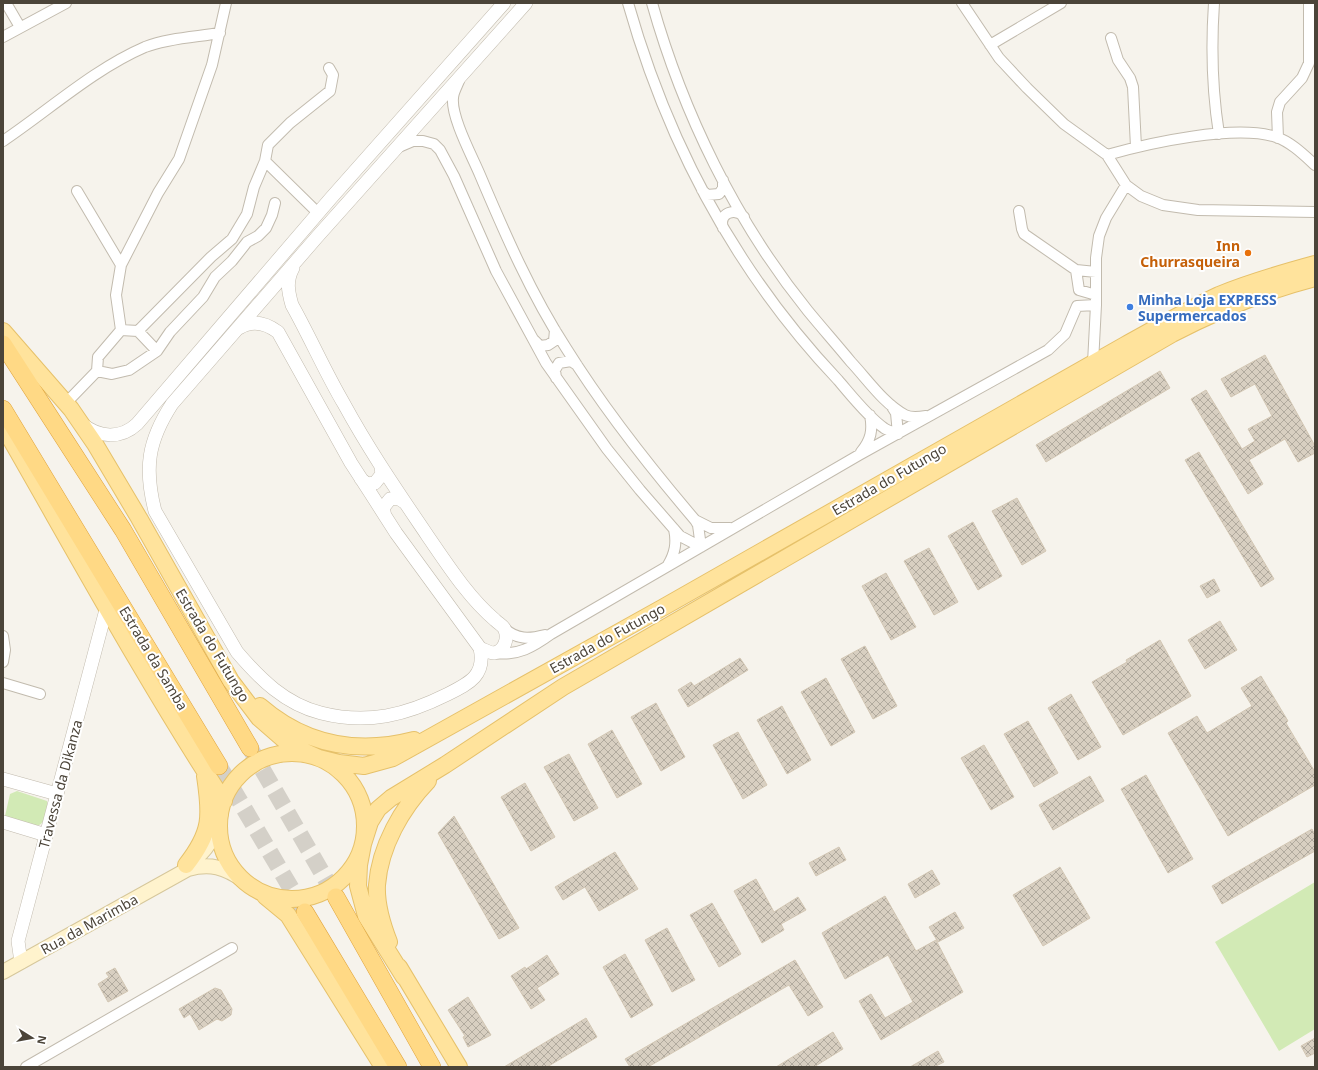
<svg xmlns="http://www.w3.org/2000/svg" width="1318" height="1070" font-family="'Noto Sans',sans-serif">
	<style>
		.grass { fill: #d2eab5 }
		.building { fill: url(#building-cross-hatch); stroke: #d3c7b4 }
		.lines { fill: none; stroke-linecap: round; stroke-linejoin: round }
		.trunk-tunnel { stroke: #d4d0c8; stroke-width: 17; stroke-dasharray: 17 8; stroke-linecap: butt }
		.minor-casing { stroke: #c2bbae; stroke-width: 12 }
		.tertiary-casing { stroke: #c2bbae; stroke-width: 14 }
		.secondary-casing { stroke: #d6c79b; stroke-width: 16 }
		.primary-casing { stroke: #e6c16a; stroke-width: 18 }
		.trunk-casing { stroke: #e0a43c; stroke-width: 18 }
		.minor { stroke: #fff; stroke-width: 10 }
		.tertiary { stroke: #fff; stroke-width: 13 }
		.secondary { stroke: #fff3cd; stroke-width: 14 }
		.primary { stroke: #ffe39c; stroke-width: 16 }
		.trunk { stroke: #ffd985; stroke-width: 17 }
		.food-dot { fill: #e8710a; stroke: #fff; stroke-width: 1.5 }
		.shop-dot { fill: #3f7fe0; stroke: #fff; stroke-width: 1.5 }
		.labels { text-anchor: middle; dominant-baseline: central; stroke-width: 4; stroke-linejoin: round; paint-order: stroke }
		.food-label { font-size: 14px; font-weight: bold; fill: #c56008; stroke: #fff; text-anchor: end }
		.shop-label { font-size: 14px; font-weight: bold; fill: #366cbe; stroke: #fff; text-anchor: start }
		.street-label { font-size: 14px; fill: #4b4439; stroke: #fff }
	</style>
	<defs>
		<pattern id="building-cross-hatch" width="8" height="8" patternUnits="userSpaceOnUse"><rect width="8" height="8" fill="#d8cfc1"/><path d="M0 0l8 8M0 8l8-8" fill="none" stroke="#b1aa9e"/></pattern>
	</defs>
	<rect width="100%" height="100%" fill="#f6f3ec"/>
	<path class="grass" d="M17,791l30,10c2,8 -2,23 -10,25l-32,-10 5,-22z
		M1315,882v147l-36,22 -64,-109z"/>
	<path class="building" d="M1265,355l50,91v7l-17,9 -13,-23 -36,21 14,24 -15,10 -57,-95 15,-9 36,59 13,-8 -7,-12 24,-13 -17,-32 -24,13 -10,-18z
		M1160,371l10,17 -124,74 -10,-17z
		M1199,452l75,127 -13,8 -76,-127z
		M1017,498l29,53 -24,14 -30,-54z
		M973,522l29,54 -24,14 -30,-54z
		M929,548l29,54 -24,13 -30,-54z
		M886,573l30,54 -25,13 -29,-54z
		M1214,579l6,12 -13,7 -7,-12z
		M1220,621l17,29 -32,19 -17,-29z
		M1160,640l31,56 -68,39 -31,-53 35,-20 -1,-2z
		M865,646l32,60 -24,13 -32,-60z
		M740,658l8,12 -60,37 -10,-17 13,-8 3,4z
		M1261,676l27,45 -2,2 29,49v13l-87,51 -60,-103 29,-17 10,17 45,-27 -11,-18z
		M826,678l29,54 -24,14 -30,-54z
		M1071,694l30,53 -23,13 -30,-52z
		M656,703l29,54 -24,14 -30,-54z
		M782,706l29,54 -24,14 -30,-54z
		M1028,721l30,52 -24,14 -30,-53z
		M612,730l30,54 -25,14 -29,-54z
		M738,732l29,53 -24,14 -30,-54z
		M984,745l30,52 -23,13 -30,-52z
		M569,754l29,54 -24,13 -30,-54z
		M1146,775l47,84 -25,14 -47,-84z
		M1090,776l14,25 -51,29 -14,-25z
		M525,783l30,54 -24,14 -30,-54z
		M454,816l65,112 -20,11 -61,-106z
		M1312,829l3,6v16l-93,53 -10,-18z
		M839,847l7,13 -30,16 -7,-13z
		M615,852l23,37 -39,22 -14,-24 -22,13 -8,-13z
		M1060,867l30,51 -47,28 -30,-51z
		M932,870l8,14 -25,14 -7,-14z
		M756,879l18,33 24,-15 8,13 -25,14 3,6 -22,13 -28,-52z
		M885,896l31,55 20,-11 27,52 -82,48 -22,-39 12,-7 14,24 28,-16 -25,-47 -43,24 -23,-46z
		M712,903l29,51 -22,13 -29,-52z
		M955,912l9,16 -26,14 -9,-15z
		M667,928l28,52 -23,12 -27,-52z
		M625,954l28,51 -22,13 -28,-51z
		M547,955l12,19 -22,14 8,12 -14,9 -20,-33 14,-9 1,2z
		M795,960l28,47 -15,9 -19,-31 -141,82h-18l-5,-8z
		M115,968l13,23 -20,11 -10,-18 11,-7 -3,-4z
		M215,988l6,2 11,19 -1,6 -9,6 -5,-2 -18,11 -9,-16 -6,4 -5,-9z
		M468,997l23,38 -23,12 -5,-10 2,-1 -17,-26z
		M586,1018l11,19 -50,30h-43z
		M833,1032l10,17 -29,18h-38z
		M1315,1038v15l-8,4 -6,-11z
		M938,1051l6,11 -10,5h-24z"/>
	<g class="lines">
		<path class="trunk-tunnel" d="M250,748l86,149
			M219,766l86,146"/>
		<g class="minor-casing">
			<path id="minor" d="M6,3l14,24
				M628,3c40,141 109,270 210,377 13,15 30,37 46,48 4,3 10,4 14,6
				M652,3c31,110 84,219 156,308 14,17 29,34 43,51 16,17 33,42 54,53 6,3 14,2 21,1
				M962,3l37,55 28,30 37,36 43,31 19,30 15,11 22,9 35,5 117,2
				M1214,3c-3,44 -2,87 5,131
				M3,37l63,-34
				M1111,38l7,22 12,18 3,9 3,60
				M990,45l71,-42
				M459,81c-2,5 -6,12 -6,17 -2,19 19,58 27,77 25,59 51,119 86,173 38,61 83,118 129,172l3,5 3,22
				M1278,138l-1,-26 3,-10 22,-24 7,-15v-60
				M3,141c46,-31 91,-72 142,-94 23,-9 51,-10 75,-14
				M399,147l14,-6h10l11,3 6,6 14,26 42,95 50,92 61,86 33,41 40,46 21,11
				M1107,155c42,-12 128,-31 169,-18 15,5 28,18 39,28
				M265,161l3,-16 22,-22 40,-32 3,-16 -4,-7
				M702,190l5,5 12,-1 4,-6v-8
				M77,191l44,74
				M1019,211l3,18 2,5 52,36 20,2
				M723,228c-5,-15 12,-21 21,-11
				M1076,270l3,20 17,5
				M121,330l17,1 73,-74 21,-18 15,-25 7,-27 11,-26 53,52
				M138,331l19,20
				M534,340l6,6 8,-1 6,-4 1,-11
				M1093,363l3,-58v-47l3,-22 7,-18 20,-33
				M97,371l15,3 17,-4 28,-19 13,-19 33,-35 12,-20 17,-16 15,-19 11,-6 8,-8 6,-13 3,-12
				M556,378l-1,-8 4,-7 12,-2 6,4
				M66,403l31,-32 1,-14 23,-27 -5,-35 5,-30 37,-72 21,-34 33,-94 14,-62
				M891,405l5,8 2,21
				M861,452c10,-12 12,-22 9,-37
				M695,520l16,8h19
				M668,565c7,-12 9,-22 6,-36
				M504,628c13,12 25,11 41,7
				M3,636l2,14 -2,12
				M495,653c23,3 38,-6 56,-19l308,-179 189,-105 17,-16 12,-28 19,-1
				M3,683l37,11
				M26,1067l206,-119"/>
		</g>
		<g class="tertiary-casing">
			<path id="tertiary" d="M239,328c14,-9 27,-5 39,4l73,131 22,34 23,36 84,115c5,2 9,5 14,5 11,-2 15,-16 10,-25 -2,-3 -6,-5 -9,-8 -27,-23 -48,-56 -68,-85 -29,-43 -58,-85 -83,-131 -19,-32 -34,-67 -52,-99 -4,-14 -6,-24 1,-37
				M82,424c17,14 39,15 55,0l194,-226 173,-195
				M361,479l6,5 8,-1 7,-9 -1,-7
				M385,516l-2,-8 7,-9 8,-1 6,4
				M480,648c6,27 -10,35 -32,46 -42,21 -80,31 -127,19 -36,-9 -61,-34 -84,-61l-82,-141c-11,-43 -7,-70 17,-107l145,-167 209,-234
				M3,779l54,15
				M3,822l43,13
				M21,962l-3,-21 89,-335"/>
		</g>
		<g class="secondary-casing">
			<path id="secondary" d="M197,857c14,-11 19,-27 24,-44
				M3,972l185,-103c22,-6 37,-2 56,12"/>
		</g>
		<g class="primary-casing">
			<path id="primary" d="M3,331l68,78 24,35 44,74 92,163 28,37 31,27 29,13 20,5 25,3 29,-8 269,-150 463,-263c31,-17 62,-35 94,-50 31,-13 63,-22 96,-31
				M3,426c72,125 142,254 221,375
				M260,706c45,39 96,49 154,34
				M219 826a73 73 0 1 1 146 0a73 73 0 1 1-146 0Z
				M186,865c26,-33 25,-49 19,-89
				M265,896l23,19 95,152
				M389,942c-7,-18 -13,-38 -12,-57 3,-39 25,-77 51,-104
				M399,967l60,100
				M404,977l-38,-61 -8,-30 1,-21 4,-21 7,-22 8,-13 13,-11 54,-33 118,-78 609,-353c46,-24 93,-43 143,-56"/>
		</g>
		<g class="trunk-casing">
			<path id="trunk" d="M3,344l120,186 127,218
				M3,409l216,357
				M336,897l96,170
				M305,912l93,155"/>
		</g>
		<use href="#minor" class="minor"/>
		<use href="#tertiary" class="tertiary"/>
		<use href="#secondary" class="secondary"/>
		<use href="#primary" class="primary"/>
		<use href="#trunk" class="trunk"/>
	</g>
	<circle class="food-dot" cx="1248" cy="253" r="4"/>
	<circle class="shop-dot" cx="1130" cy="307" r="4"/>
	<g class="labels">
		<g class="food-label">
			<text x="1240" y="245">Inn<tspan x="1240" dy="16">Churrasqueira</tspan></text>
		</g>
		<g class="shop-label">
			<text x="1138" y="299">Minha Loja EXPRESS<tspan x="1138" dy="16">Supermercados</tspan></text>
		</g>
		<g class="street-label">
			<text transform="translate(889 479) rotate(-30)">Estrada do Futungo</text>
			<text transform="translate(607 638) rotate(-29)">Estrada do Futungo</text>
			<text transform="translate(213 645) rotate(59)">Estrada do Futungo</text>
			<text transform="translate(154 658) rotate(59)">Estrada da Samba</text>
			<text transform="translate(60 784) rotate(-75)">Travessa da Dikanza</text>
			<text transform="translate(89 924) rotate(-29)">Rua da Marimba</text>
		</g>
	</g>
	<rect width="1318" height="1070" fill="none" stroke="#4b4439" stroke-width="8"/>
	<g transform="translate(32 1038) rotate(101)" stroke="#ffffff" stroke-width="3" paint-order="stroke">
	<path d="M0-3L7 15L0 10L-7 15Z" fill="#4b4439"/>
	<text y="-6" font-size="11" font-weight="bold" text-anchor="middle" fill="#4b4439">N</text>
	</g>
</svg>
